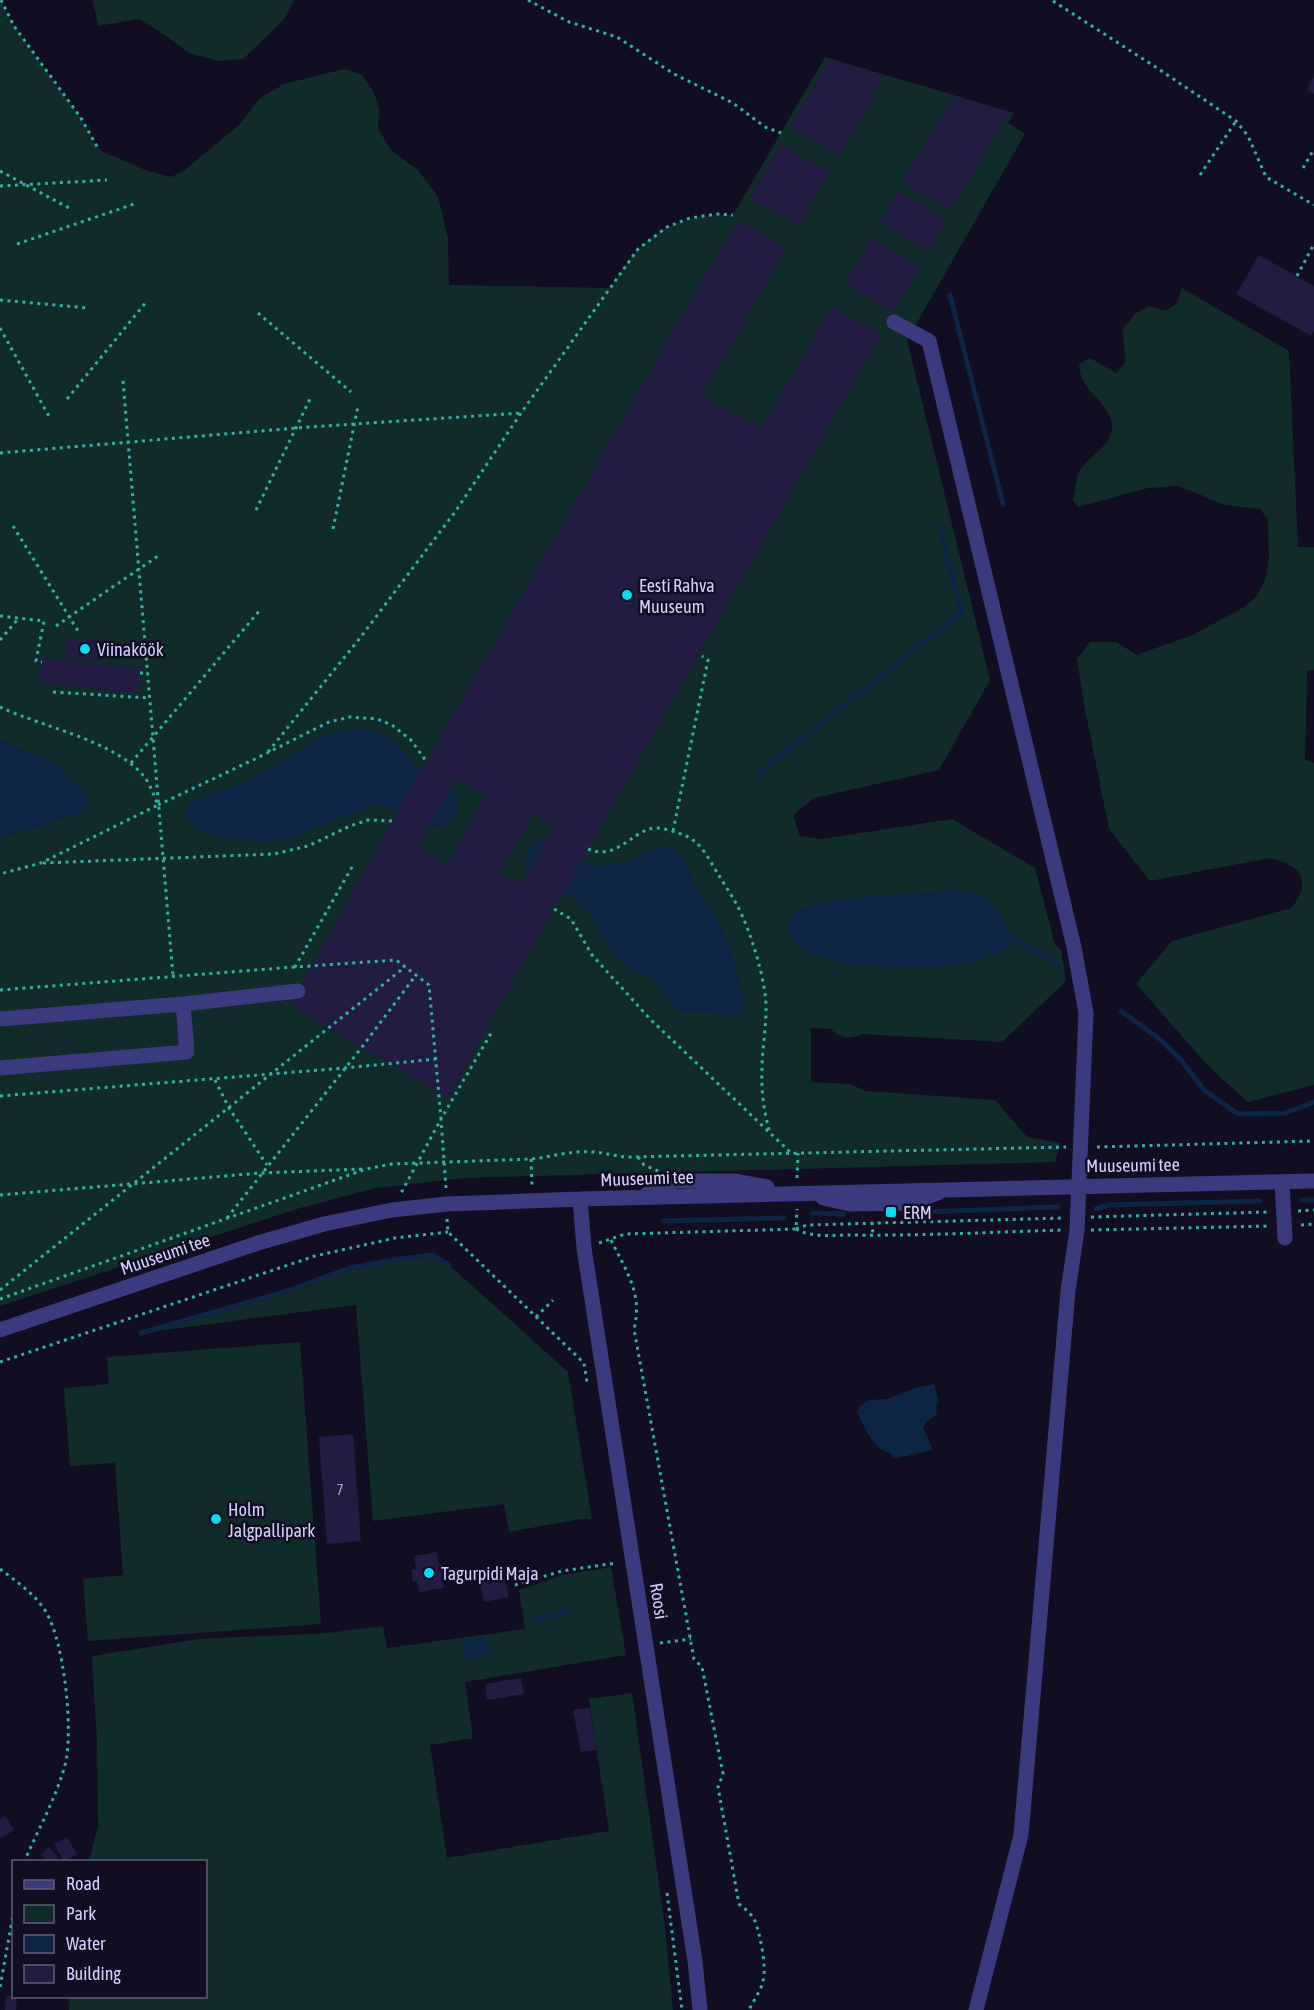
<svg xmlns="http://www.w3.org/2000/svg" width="1314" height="2010" font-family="'Asap Condensed',sans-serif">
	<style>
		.green { fill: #112b2a }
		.water { fill: #0e2445 }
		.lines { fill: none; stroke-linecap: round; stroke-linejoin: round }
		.stream { stroke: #0e2445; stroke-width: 5 }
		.building { fill: #221b42; fill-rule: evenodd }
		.path { stroke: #32b0a6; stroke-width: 3; stroke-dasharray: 3 4.5; stroke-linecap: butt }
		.minor { stroke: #3c3a7f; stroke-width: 15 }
		.poi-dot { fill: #07ddf2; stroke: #110e21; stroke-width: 2 }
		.labels { text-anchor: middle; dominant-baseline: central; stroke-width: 5; stroke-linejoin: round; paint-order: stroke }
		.number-label { font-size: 15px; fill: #a8a3cf }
		.poi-label { font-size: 18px; fill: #d4d0fe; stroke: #110e21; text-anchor: start }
		.street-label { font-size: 18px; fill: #d4d0fe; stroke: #110e21 }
	</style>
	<rect width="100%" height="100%" fill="#110e21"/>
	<path class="green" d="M0,0l14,26 67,92 18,32 46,20 26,7 14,-7 56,-47 19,-25 24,-14 60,-15 18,6 12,17 5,18 -1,19 14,22 26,19 20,27 10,42 1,46 161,3c9,-13 17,-28 28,-39 25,-26 60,-36 95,-34l92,-158 189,56 -6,10 17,11 -118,206 83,340 -51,90 -125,28 -21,17 7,21 21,3 131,-20 83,49 20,77 6,5 5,31 -64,61 -140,-8c-12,6 -22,5 -31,-5l-20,-1v54l39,2 16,7 129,9 32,37 33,6 -5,19 -592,16 -87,10 -76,20 -300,98v-468l79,-25 11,-7 -6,-16 -15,-10 -14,-16 -55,-23z
		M93,0h201l-10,19 -41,40 -24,2 -30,-8 -27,-20 -23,-14 -41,7z
		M1182,288l107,63 9,196h16v123l-7,1 -2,88 9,4v322l-66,17 -40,-36 -72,-82 36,-43 119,-33c23,-26 9,-45 -22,-50l-119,23 -41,-52 -25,-125 -7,-45 13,-17h27l19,13 57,-20 51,-28 12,-10 10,-19 3,-20 -1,-38 -8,-11 -35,-4 -46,-19 -31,2 -70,19 -5,-7c2,-9 3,-20 6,-28 8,-16 32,-24 33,-44 1,-25 -33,-36 -33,-64l11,-6 26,15 10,-12 -4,-31 13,-16 13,-8 18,5 11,-8z
		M433,1255l16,10 119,107 24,147h-11l-72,13 -5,-28 -131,17 -17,-216 -215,28 140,-40 69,-25 37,-7z
		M300,1342l21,282 -233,17 -5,-62 40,-4 -8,-112 -45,3 -6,-78 45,-4 -2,-27z
		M611,1567l15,88 -161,27 8,56 -43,7 17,113 162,-27 -20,-132 43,-6 32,226 9,91h-604l1,-13 136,-1v-134l-117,-1 9,-35 -1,-84 -5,-86 107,-17 129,-6 55,-7 4,22 138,-19 -6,-39 44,-15z"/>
	<path class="water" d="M349,729c11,0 26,0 36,7 19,11 28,34 47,46 7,4 20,5 24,14 7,15 -8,33 -23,32l-42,-20 -17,-3 -20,6 -63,28 -19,3 -56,-5 -18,-9 -13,-12v-9l5,-5c24,-9 50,-17 73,-29 32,-17 49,-36 86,-44z
		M0,741l55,23 14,16 15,10 4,7 2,10 -11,6 -79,25z
		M540,839l19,13 36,14 30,-3 40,-17 9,3 10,9 12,31 14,19 14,24 16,51 5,25c-12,17 -29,3 -45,3 -8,0 -15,4 -22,-2 -11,-9 -20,-22 -29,-33 -35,-3 -46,-50 -68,-71 -17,-17 -44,-21 -58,-39l10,-24z
		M959,890c31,4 46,22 52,52l-6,8 -24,9 -31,7 -43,3 -59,-5 -38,-10 -14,-8 -6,-13v-15l8,-8 39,-11z
		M934,1384l5,17 -3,6 1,7 -11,8 -3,5 9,20v3l-38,9 -4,-6c-18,-4 -26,-27 -33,-42l3,-5 9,-6 18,-1 31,-12z
		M483,1638l6,4 2,11 -2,3 -23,5 -3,-4 -1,-12 2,-4z"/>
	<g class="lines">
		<path class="stream" d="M950,295l53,209
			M759,773l203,-161 -24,-88
			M1010,936l49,29
			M1121,1011l40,29 20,20 23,30 34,24 47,-1 29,-11
			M1302,1200h12
			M1096,1209l13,-4 151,-4
			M923,1212l135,-5
			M813,1213l31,1
			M664,1221l120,-3
			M141,1333l140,-40 69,-25 37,-7 46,-6 16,10
			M533,1620l36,-9"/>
	</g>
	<path class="building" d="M830,59l54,17 -44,80 -50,-28z
		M1314,77v17l-7,-4z
		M953,96l56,16 -58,98 -49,-27z
		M781,145l48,27 -30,54 -49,-28z
		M898,191l48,28 -17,31 -49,-27z
		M737,220l49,28 -84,148 59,34 71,-124 49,29 -376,660 -56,103 -159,-92 102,-185zM456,779l29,17 -38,69 -30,-18zM534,814l21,12 -33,57 -23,-9z
		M871,238l49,28 -26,46 -49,-28z
		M1259,255l55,31v45l-3,5 -75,-42z
		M68,638l36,3 -1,19 -37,-3z
		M42,658l98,10 -2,25 -99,-10z
		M353,1434l8,107 -34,3 -8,-107z
		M437,1552l2,12 6,-1 2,13h-5l2,12 -25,4 -2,-11 -4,1 -2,-12 5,-1 -2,-13z
		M505,1577l4,20 -25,5 -4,-20z
		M521,1678l3,16 -37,6 -2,-16z
		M590,1708l7,42 -16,2 -8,-42z
		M5,1816l9,14 -14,9v-20z
		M67,1837l10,17 -13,8 -10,-18z
		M49,1847l9,11 -5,4h-7l-5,-8z
		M6,1996h11l-1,14h-11z"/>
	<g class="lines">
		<path class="path" d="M1,0l13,26 67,92 18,32
			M528,0l41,22 48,15 57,37 59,29 32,24 16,6
			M1053,1l101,65 82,55 12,15 18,41 48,28
			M1303,168l11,-19
			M0,171l69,37
			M1200,175l36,-54
			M0,186l107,-6
			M17,244l120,-41
			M1297,276l17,-32
			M0,300l88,8
			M258,313l93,79
			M0,328l50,90
			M123,381l50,595
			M67,399l80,-98
			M0,453l296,-25 225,-15
			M256,510l54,-111
			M13,526l65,105
			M333,529l25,-123
			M0,616l44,5 -8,40 6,1
			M56,626l102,-70
			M0,640l18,-21
			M140,673h8
			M53,692l97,6
			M0,707c42,20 118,34 146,72 5,8 8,17 12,26l-117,58 -41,11
			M268,752l92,-114 95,-126 66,-99 117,-164 29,-22 23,-9 27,-4 16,1
			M131,763l129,-153
			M158,805l97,-46 74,-37 21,-5 27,2 15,6 19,15 15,21
			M673,831l35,-171 -6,-4
			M588,849c30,12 44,-19 67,-21 10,0 22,4 31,8 15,6 24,25 32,38 6,10 13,20 19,31 13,24 30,78 29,105 0,20 -4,40 -4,60 -1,22 2,42 8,63
			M43,863l231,-9 34,-8 42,-20 18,-6 24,1
			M352,867l-57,100 101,-7 33,25 12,134 -41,76
			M554,909l17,10 21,36 58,64 141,134
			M0,990l294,-23
			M215,1080l14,28 38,57
			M0,1096l345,-28 91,-9
			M1097,1147l217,-6
			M638,1157l6,8 14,6
			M531,1159l1,28
			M797,1178l1,-25
			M446,1188l-5,-69 52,-89
			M0,1195l261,-22 102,-4
			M1298,1211l16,-1
			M1091,1217l177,-5
			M227,1218l135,-171 54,-72
			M447,1219l1,13 136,131 3,19
			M872,1222l1,13
			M1301,1225l13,-1
			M796,1229c16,9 37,6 54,6 71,1 142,-3 213,-5
			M796,1229l11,-4 257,-7
			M1091,1230l179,-4
			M611,1240c15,31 32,53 23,89l60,330 8,8 21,107 -5,13 21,117c6,5 12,9 16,17 5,13 12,46 8,60 -2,10 -10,20 -14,29
			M599,1243l26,-9 171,-5 1,-20
			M0,1290l405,-323
			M0,1299l366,-130 26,-5 139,-5c21,-2 40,-9 61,-7 13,0 24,5 37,5l437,-10
			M536,1317l17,-17
			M0,1362l315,-106 80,-18 53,-6
			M0,1569c17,13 35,25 46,43 18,29 28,120 19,153 -9,33 -27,65 -41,97
			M515,1585l47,-14 54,-8
			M660,1643l31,-4
			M667,1893l15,117
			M0,1987l14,-77"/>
		<path class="minor" d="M894,322l35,19 145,606 12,66 -9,217 -9,61 -47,544 -45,175
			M0,1019l183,-15 115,-13
			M0,1068l187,-16 -4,-48
			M1282,1182l3,56
			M647,1194l29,-13h58l33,6
			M823,1198l27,6 60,-1 28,-10
			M580,1199l4,49 111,713 5,49
			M0,1330l258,-87 66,-19 68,-14 55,-6 133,-5 734,-18"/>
	</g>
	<g class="poi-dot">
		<circle cx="627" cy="595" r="6"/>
		<circle cx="85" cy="649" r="6"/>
		<rect x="885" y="1206" width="12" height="12" rx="3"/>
		<circle cx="216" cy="1519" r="6"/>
		<circle cx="429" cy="1573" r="6"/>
	</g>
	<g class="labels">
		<g class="number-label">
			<text x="340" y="1489">7</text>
		</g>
		<g class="poi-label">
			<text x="639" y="585">Eesti Rahva<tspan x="639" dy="21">Muuseum</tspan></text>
			<text x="97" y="649">Viinaköök</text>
			<text x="903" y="1212">ERM</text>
			<text x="228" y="1509">Holm<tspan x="228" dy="21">Jalgpallipark</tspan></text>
			<text x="441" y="1573">Tagurpidi Maja</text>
		</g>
		<g class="street-label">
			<text transform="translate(1133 1165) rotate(-1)">Muuseumi tee</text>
			<text transform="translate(647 1178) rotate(-2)">Muuseumi tee</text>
			<text transform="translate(165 1254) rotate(-19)">Muuseumi tee</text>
			<text transform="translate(659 1601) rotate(81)">Roosi</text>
		</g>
	</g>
	<rect x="12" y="1860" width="195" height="138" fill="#110e21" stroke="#5f5c79" stroke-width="1.5"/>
	<rect x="24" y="1880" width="30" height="9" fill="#3c3a7f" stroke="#5f5c79" stroke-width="1.5"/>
	<text x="66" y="1890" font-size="18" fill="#d4d0fe">Road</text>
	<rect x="24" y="1905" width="30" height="18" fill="#112b2a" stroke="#5f5c79" stroke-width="1.5"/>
	<text x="66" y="1920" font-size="18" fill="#d4d0fe">Park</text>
	<rect x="24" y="1935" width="30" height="18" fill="#0e2445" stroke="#5f5c79" stroke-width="1.5"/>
	<text x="66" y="1950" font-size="18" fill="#d4d0fe">Water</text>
	<rect x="24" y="1965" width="30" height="18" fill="#221b42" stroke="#5f5c79" stroke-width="1.5"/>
	<text x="66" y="1980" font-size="18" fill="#d4d0fe">Building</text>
</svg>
